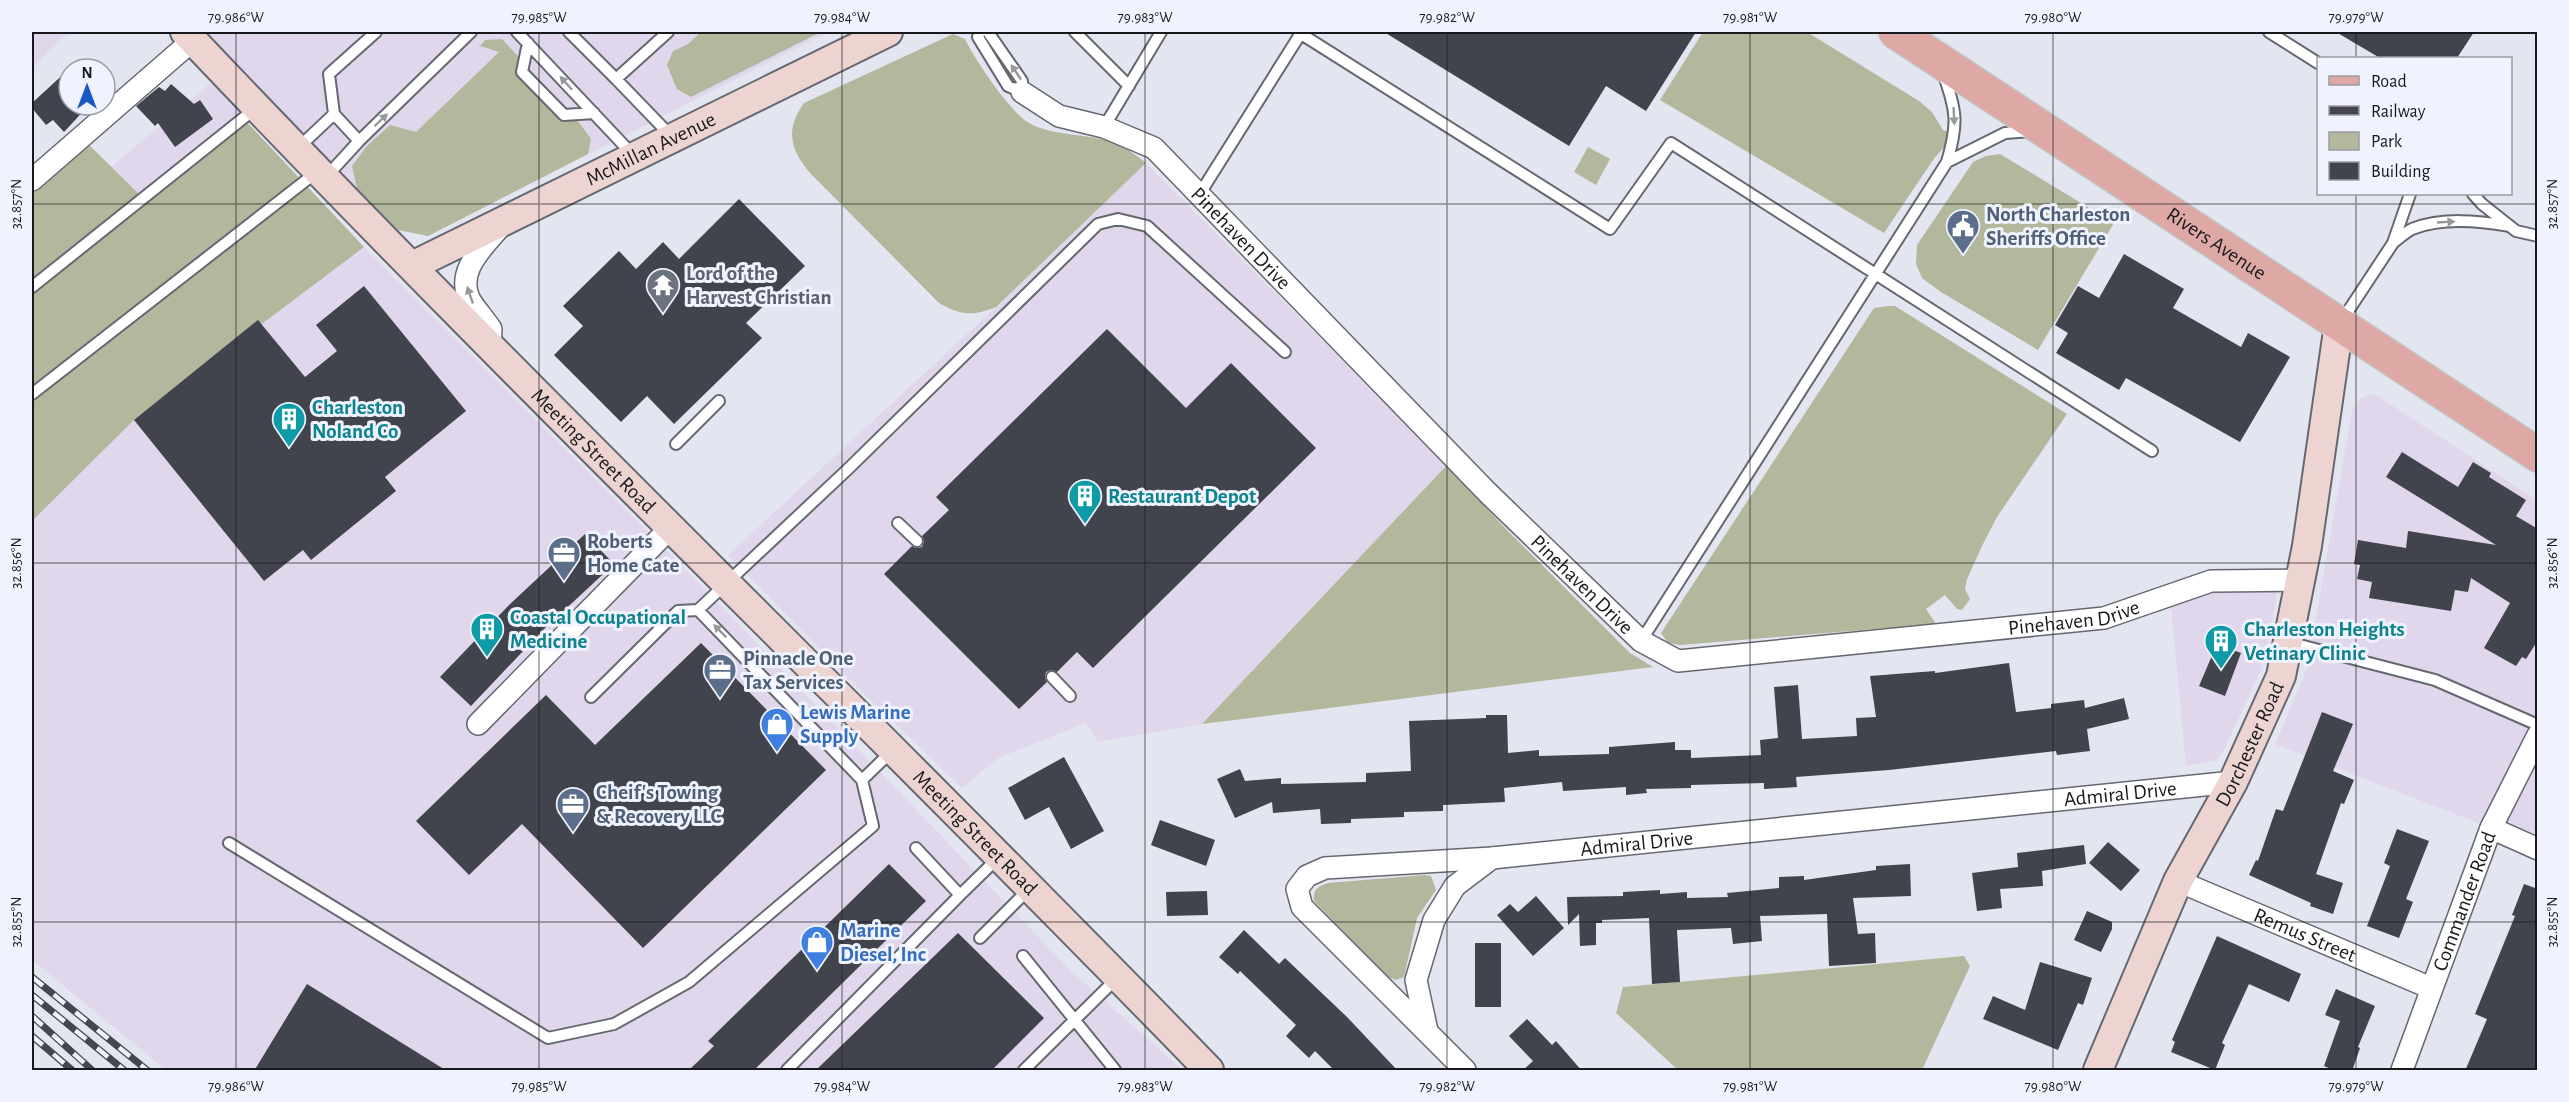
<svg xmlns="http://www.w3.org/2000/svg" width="2569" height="1102" font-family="'Alegreya Sans',sans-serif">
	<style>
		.commercial { fill: #e1d7ec }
		.green { fill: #b3b89c }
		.building { fill: #41444c }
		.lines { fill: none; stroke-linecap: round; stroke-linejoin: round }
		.lane-casing { stroke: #666871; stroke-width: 14 }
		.street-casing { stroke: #666871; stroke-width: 24 }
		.secondary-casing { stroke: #666871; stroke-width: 32 }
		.primary-casing { stroke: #c3c3c4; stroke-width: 36 }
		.lane { stroke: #fff; stroke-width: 10 }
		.street { stroke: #fff; stroke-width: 21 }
		.secondary { stroke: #eed4d1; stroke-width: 28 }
		.primary { stroke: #dea8a4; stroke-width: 33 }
		.rail-casing { stroke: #46474c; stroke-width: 7 }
		.rail { stroke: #f0f3fd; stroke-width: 4.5; stroke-dasharray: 14; stroke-linecap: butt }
		.oneway { fill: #979899 }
		.ticks { fill: none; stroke: #18191c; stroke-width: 1.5; stroke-opacity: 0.45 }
		.labels { text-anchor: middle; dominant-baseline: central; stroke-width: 6; stroke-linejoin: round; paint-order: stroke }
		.street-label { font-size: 21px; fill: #18191c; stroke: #f0f3fd }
		.service-label { font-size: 21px; font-weight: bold; fill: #4e5e75; stroke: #f0f3fd; text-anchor: start }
		.worship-label { font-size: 21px; font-weight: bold; fill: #5b616d; stroke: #f0f3fd; text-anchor: start }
		.culture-label { font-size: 21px; font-weight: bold; fill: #0d838f; stroke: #f0f3fd; text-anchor: start }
		.shop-label { font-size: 21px; font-weight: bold; fill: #366cbe; stroke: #f0f3fd; text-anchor: start }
		.neatline { fill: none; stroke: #18191c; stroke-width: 2 }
		.ticks-label { font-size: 15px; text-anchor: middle; fill: #18191c }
	</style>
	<rect width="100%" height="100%" fill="#e3e6f0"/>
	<path class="commercial" d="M32,32h37l-37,36z
		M203,32h625l-400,204 -30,-6z
		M224,72l34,34 -115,92 -32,-31z
		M1146,163l301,302 -245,259 -104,18 -12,-19 -86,34 -38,31 -105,-101 -129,-132 268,-248z
		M364,247l334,335 373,389 112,99h-1017l-134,-110v-439l102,-101 124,-100z
		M2370,394l6,1 161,105v349l-46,-21 -216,-84 32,-75 45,-258 8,-12z
		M2279,580l-7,44 -11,46 -38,82 -8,9 -29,5 -16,-171z"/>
	<path class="green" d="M701,32h120l-130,65 -14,-8 -10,-24 6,-14 15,-7z
		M1703,32h104l112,69 13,11 11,18 12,4 -22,26 -49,73 -224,-133z
		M953,34l12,5c10,21 42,68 61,82 23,16 63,12 89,22 11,4 22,13 31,20l-150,144c-23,9 -34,9 -57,-4l-129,-130c-20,-24 -25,-43 -6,-70z
		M502,39l79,86 10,14 -3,15 -160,82 -30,-6 -41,-41 -5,-23 14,-19 24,-22 26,7 83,-80 -19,-6 5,-6z
		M243,118l121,129 -230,173 -102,101v-342l49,-42 62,61z
		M1588,147l22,12 -14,26 -22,-13z
		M2000,154l114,69 -76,127 -97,-58 -19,-14 -6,-14 1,-19 56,-83 13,-6z
		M1888,306h7l172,108 -70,103 -15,29 -15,33 -2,10 5,10 -8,11 -5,-1 -12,-14 -19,14 10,15 -256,21 -12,-2 -7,-10 213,-325z
		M1447,465l57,62 126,126 23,14 -451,57z
		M1425,875l6,1 5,14 -19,28 -13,59 -8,3 -9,-3 -73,-76c-1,-12 3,-14 14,-18z
		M1964,956l6,10 -48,104h-244l-62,-57 7,-26z"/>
	<path class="building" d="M1384,32h312l-50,79 -40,-25 -37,60z
		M2336,32h138l-17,26h-77z
		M69,69v36h20l-25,27 -11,-12 -7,5 -14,-17v-5z
		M171,84l23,20 6,-4 13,19 -38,28 -17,-24 -3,3 -19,-20 23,-19 6,4z
		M739,199l66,67 -59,57 16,15 -88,86 -27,-28 -26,26 -67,-67 29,-29 -20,-20 56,-55 17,18 27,-27 16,17z
		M2124,254l60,35 -11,19 68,39 7,-14 42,24 -50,85 -114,-64 -7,12 -63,-37 12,-20 -13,-8 23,-39 21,12z
		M364,286l102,125 -81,66 11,14 -85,69 -8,-10 -39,31 -130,-161 124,-100 47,57 32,-26 -21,-26z
		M1107,329l79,79 45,-45 85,85 -223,220 -16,-16 -20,20 -6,-2 -5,2 -1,6 2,4 -28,27 -135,-135 28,-28 4,2 6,-1 2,-5 -2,-6 27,-26 -13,-13z
		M2402,452l56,35 15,-25 18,11 -2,4 37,23 -10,16 22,13v111l-12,19 -4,-2 -6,9 -32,-18 26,-45 -39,-25 -3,14 -13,-2 -4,21 -82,-13 3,-16 -15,-3 3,-14 -6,-1 4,-24 48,8 2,-17 88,14 -110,-68z
		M585,534l29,30 -71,66 -72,76 -31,-29 69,-72z
		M701,643l125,127 -183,178 -121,-124 -53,51 -53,-54 130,-126 49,50z
		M2217,644l24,9 -16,43 -26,-10z
		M2009,663l7,49 35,-4v-4l33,-4 1,8 39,-10 5,21 -42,10 3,22 -33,4 -1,-4 -167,19 -93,7 1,10 -33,2v-6l-73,2v3l-45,1 1,4 -21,2v-8l-63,4 -1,-9 -58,6 1,14 -62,3v6l-39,1v5l-53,2v4l-30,1 -1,-15 -47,4 -1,-11 -37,16 -18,-39 23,-10 5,12 36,-3v6l85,-2v-9l45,-2 -2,-50 77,-3v-3h21l1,38 31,-3v6l70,-2v-7l66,-5v8h16v8l70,-3 -1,-15 18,-2 -4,-51 24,-2 4,54 55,-3 -1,-18 20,-1 -6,-41 65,-5v2z
		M2322,712l31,12 -20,47 21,9 -10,24 -3,-1 -25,71 27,9 -10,31 -23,-8 1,-3 -62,-28 7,-15 2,1 18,-52 7,2z
		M1064,757l40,74 -33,18 -22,-42 -24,13 -17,-32z
		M1160,820l55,20 -9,26 -55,-21z
		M2397,829l32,12 -23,58 7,3 -14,36 -32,-12 23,-60 -6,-3z
		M2108,842l32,28 -19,21 -32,-28z
		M2084,845l2,19 -44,7 1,15 -43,3 2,19 -25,3 -5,-38 46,-6 -1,-14z
		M889,864l37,37 -173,170h-65l26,-25 -6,-5z
		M1910,864l1,32 -58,2 5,36 17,-1 1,30 -47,3 -2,-52 -67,2 2,25 -29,3 -2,-16 -54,2 3,52 -28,2 -3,-66 -47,2v3h-6v22l-16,1 -1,-32 -11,11 -1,-28 56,-1v-4l37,-2v4l27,-2v6l41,-1 -1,-4 52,-5v-11l25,-1v4l72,-10v-4z
		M2524,884l14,5v182h-73l22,-52 -12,-5 40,-98 -3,-1z
		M1207,891l1,24 -41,1 -1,-24z
		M1536,896l28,32 -31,28 -36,-41 13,-11 8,8z
		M2087,911l25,11v7l-11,23 -27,-12z
		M1244,930l35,34 6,-6 62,59 51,54h-63l-20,-20 -6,7 -23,-22 10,-11 -56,-54 -2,3 -19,-17z
		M958,933l86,85 -53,53h-176z
		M2217,936l84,38 -12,28 -40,-18 -27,59 3,2 -10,25 -44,-18 4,-10 -3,-2z
		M1475,943h26v64h-26z
		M2040,962l52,16 -9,27 -5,-2 -20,47 -75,-31 10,-23 32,14z
		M307,984l140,87h-193z
		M2336,989l39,17 -17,41 2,1 -8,23h-16l-12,-5 16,-45 -15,-6z
		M1527,1019l25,26 4,-4 26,30h-60l11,-10 -24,-25z"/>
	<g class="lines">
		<g class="lane-casing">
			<path id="lane" d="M517,32l117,124
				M569,32l47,47
				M668,32l-52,47 55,57
				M980,32l-2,5 30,49 14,6v-11l-34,-49
				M1075,32l54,54
				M1298,32l312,197 61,-86 481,308
				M2269,32l49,31
				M528,43l-6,29 42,43 30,-2
				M1943,72c13,40 16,49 4,90l58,-29 27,-2
				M334,114l25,27
				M1104,127l57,-95
				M298,148l36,-34 -5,-40 47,-42
				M326,177l33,-36 112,-109
				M2473,194l9,10 34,27 22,5
				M1199,195l102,-162
				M2393,243c6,-5 13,-11 19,-14 31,-12 66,-8 98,-3
				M32,287l224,-179
				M2341,322l52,-79 17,-49
				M32,394l286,-223
				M676,444l43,-43
				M898,523l19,18
				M1641,641l306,-479
				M2288,642l147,38 103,45
				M1052,677l18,19
				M591,697l87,-86 20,-1 150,-141 250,-245 20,-5 29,7 138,126
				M862,780l30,-29
				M229,843l319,195 66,-14 75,-42 184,-156 -11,-46 -164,-170
				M916,848l44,47 39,-38
				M980,938l50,-50
				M1023,956l92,114
				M787,1070l173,-175
				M1024,1070l93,-92"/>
		</g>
		<g class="street-casing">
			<g id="street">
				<path id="s1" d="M1022,92l37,24 45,11 50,21 334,345 153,148 37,20 426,-43 107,-37 89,-1"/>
				<path d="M32,180l161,-140"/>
				<path d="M490,346l1,-17c-6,-9 -14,-18 -20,-27 -17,-29 11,-54 28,-74"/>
				<path d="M478,724l193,-197"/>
				<path d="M2491,828l47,21"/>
				<path id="s2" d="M2178,881l253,107"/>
				<path d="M1427,1031l-11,-51 18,-60 21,-34 37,-28"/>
				<path id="s3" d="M1465,1070l-163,-163 -5,-18 10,-13 18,-8 167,-10 741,-76"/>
				<path id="s4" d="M2402,1070l89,-242 47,-93"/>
			</g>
		</g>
		<g class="secondary-casing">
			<g id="secondary">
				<path id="s5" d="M185,32c334,353 686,689 1024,1038"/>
				<path id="s6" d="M412,266l476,-234"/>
				<path id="s7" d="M2098,1070l80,-189 55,-99 48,-106 26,-130 32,-222"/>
			</g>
		</g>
		<g class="primary-casing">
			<g id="primary">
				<path id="s8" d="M1896,32l642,423"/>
			</g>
		</g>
		<use href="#lane" class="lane"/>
		<use href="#street" class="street"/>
		<use href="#secondary" class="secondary"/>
		<use href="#primary" class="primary"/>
		<g class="rail-casing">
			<path id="rail" d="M32,977l115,93
				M32,995l92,75
				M32,1016l60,54
				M32,1036l40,34"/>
		</g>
		<use href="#rail" class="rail"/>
	</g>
	<defs><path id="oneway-solid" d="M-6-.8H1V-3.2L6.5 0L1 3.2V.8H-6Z" transform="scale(1.5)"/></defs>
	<g class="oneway">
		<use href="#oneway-solid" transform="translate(1016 72) rotate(-124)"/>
		<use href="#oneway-solid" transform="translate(566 83) rotate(-132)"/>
		<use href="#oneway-solid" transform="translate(1954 116) rotate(87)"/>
		<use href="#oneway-solid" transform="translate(381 120) rotate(-44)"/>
		<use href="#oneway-solid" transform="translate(2446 222) rotate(-3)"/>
		<use href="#oneway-solid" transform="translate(470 295) rotate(-109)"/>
		<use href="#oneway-solid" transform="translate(720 631) rotate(-135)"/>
	</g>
	<path class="ticks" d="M236,32v1038M539,32v1038M842,32v1038M1145,32v1038M1447,32v1038M1750,32v1038M2053,32v1038M2356,32v26M2356,194v876M32,204h2506M32,563h2506M32,922h2506"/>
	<defs>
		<g id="civic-pin" transform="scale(1.725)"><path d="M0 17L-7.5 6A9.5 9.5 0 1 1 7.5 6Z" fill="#5c6f8a" stroke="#f0f3fd"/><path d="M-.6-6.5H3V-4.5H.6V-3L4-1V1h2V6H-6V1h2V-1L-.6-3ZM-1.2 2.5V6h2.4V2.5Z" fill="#fff"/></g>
		<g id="temple-pin" transform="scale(1.725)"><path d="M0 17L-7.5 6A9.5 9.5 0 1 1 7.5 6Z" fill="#6b7280" stroke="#f0f3fd"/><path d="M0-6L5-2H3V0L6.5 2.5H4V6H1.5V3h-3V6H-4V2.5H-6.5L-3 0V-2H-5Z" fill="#fff"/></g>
		<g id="building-pin" transform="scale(1.725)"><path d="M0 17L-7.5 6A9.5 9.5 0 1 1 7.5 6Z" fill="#0f9aa8" stroke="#f0f3fd"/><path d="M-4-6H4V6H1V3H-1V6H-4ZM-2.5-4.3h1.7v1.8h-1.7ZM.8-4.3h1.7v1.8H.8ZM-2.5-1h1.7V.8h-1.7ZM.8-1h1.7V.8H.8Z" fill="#fff"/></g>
		<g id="office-pin" transform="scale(1.725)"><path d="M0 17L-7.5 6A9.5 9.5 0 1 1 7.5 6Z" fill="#5c6f8a" stroke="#f0f3fd"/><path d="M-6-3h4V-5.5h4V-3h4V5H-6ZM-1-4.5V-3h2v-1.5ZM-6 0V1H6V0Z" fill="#fff"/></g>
		<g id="shop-pin" transform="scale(1.725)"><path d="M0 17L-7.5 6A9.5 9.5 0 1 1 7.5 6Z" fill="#3f7fe0" stroke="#f0f3fd"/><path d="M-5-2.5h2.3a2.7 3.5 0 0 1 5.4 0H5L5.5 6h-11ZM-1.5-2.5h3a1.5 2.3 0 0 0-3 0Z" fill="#fff"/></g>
	</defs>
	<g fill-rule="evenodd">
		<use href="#civic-pin" x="1963" y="226"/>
		<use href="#temple-pin" x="663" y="285"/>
		<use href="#building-pin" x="289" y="419"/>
		<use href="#building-pin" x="1085" y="496"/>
		<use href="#office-pin" x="564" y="553"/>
		<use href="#building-pin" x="487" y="629"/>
		<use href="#building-pin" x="2221" y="641"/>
		<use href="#office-pin" x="720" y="670"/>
		<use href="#shop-pin" x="777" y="724"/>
		<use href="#office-pin" x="573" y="804"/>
		<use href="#shop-pin" x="817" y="942"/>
	</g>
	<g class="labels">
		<g class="street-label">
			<text stroke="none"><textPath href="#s6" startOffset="266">McMillan Avenue</textPath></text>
			<text stroke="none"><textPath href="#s1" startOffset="270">Pinehaven Drive</textPath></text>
			<text stroke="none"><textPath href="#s8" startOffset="384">Rivers Avenue</textPath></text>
			<text stroke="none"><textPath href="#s5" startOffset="585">Meeting Street Road</textPath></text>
			<text stroke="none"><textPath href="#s1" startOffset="756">Pinehaven Drive</textPath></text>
			<text stroke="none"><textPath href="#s1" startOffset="1278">Pinehaven Drive</textPath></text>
			<text stroke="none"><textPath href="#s7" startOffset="360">Dorchester Road</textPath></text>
			<text stroke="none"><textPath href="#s3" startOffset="1084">Admiral Drive</textPath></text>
			<text stroke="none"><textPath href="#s5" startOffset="1125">Meeting Street Road</textPath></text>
			<text stroke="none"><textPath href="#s3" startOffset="598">Admiral Drive</textPath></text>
			<text stroke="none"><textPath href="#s4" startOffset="180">Commander Road</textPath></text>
			<text stroke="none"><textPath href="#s2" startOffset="138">Remus Street</textPath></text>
		</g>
		<g class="service-label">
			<text x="1986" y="214">North Charleston<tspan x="1986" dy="24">Sheriffs Office</tspan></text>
			<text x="587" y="541">Roberts<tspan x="587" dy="24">Home Cate</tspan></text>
			<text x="743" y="658">Pinnacle One<tspan x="743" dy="24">Tax Services</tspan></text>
			<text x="596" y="792">Cheif's Towing<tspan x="596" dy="24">&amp; Recovery LLC</tspan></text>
		</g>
		<g class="worship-label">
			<text x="686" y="273">Lord of the<tspan x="686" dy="24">Harvest Christian</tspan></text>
		</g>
		<g class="culture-label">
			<text x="312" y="407">Charleston<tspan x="312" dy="24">Noland Co</tspan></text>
			<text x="1108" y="496">Restaurant Depot</text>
			<text x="510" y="617">Coastal Occupational<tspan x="510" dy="24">Medicine</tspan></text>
			<text x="2244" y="629">Charleston Heights<tspan x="2244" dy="24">Vetinary Clinic</tspan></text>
		</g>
		<g class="shop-label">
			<text x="800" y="712">Lewis Marine<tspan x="800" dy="24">Supply</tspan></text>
			<text x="840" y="930">Marine<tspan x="840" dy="24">Diesel, Inc</tspan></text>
		</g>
	</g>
	<rect width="2569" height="1102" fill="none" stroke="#f0f3fd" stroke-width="66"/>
	<rect x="2317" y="57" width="195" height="138" fill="#f0f3fd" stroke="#9a9ca3" stroke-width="1.5"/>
	<rect x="2329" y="76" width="30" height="9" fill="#dea8a4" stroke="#9a9ca3" stroke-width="1.5"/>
	<text x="2371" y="87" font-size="18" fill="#18191c">Road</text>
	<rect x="2329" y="106" width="30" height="9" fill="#46474c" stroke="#9a9ca3" stroke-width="1.5"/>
	<text x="2371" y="117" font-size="18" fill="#18191c">Railway</text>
	<rect x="2329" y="132" width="30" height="18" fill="#b3b89c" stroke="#9a9ca3" stroke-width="1.5"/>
	<text x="2371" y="147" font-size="18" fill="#18191c">Park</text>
	<rect x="2329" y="162" width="30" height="18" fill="#41444c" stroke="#9a9ca3" stroke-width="1.5"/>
	<text x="2371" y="177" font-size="18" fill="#18191c">Building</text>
	<g transform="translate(87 87)"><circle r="28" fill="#f0f3fd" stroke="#9a9ca3" stroke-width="1.5"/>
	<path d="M0-4.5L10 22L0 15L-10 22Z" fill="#1b57c3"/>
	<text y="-9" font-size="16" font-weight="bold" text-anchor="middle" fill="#18191c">N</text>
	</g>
	<rect x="33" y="33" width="2503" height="1036" class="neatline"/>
	<g class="ticks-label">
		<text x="236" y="22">79.986°W</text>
		<text x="539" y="22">79.985°W</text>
		<text x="842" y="22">79.984°W</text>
		<text x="1145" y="22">79.983°W</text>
		<text x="1447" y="22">79.982°W</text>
		<text x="1750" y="22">79.981°W</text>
		<text x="2053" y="22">79.980°W</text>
		<text x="2356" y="22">79.979°W</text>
		<text transform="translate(16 204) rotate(-90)" y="5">32.857°N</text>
		<text transform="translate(2552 204) rotate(-90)" y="5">32.857°N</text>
		<text transform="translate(16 563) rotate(-90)" y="5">32.856°N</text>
		<text transform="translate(2552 563) rotate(-90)" y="5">32.856°N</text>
		<text transform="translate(16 922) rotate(-90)" y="5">32.855°N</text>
		<text transform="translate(2552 922) rotate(-90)" y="5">32.855°N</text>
		<text x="236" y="1091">79.986°W</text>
		<text x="539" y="1091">79.985°W</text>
		<text x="842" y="1091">79.984°W</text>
		<text x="1145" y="1091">79.983°W</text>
		<text x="1447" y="1091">79.982°W</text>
		<text x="1750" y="1091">79.981°W</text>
		<text x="2053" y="1091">79.980°W</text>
		<text x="2356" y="1091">79.979°W</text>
	</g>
</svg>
